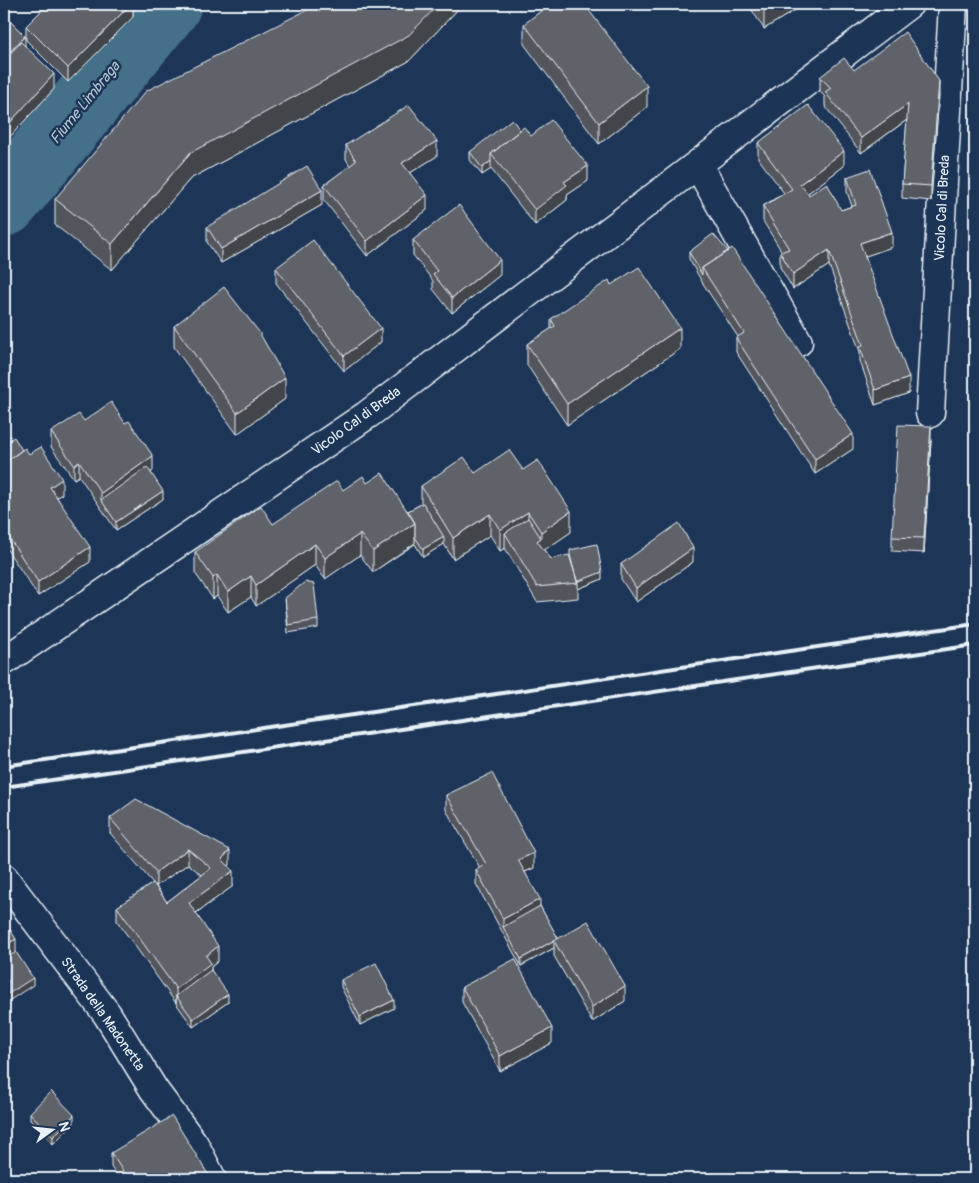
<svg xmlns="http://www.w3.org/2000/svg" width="979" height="1183" font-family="Pangolin,sans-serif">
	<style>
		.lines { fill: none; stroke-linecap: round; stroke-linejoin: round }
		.river { stroke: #447089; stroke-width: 69 }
		.minor-casing { stroke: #e8f1f8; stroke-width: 31 }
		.minor { stroke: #1d3557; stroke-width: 28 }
		.rail { stroke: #e8f1f8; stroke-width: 4 }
		.wall { fill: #53545b; stroke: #e8f1f8; fill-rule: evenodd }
		.shaded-wall { fill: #43454a; stroke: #e8f1f8 }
		.building { fill: #60626a; stroke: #e8f1f8 }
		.labels { text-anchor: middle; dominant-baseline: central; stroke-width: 5; stroke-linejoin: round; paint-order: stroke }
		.street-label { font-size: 14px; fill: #e8f1f8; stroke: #1d3557 }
		.water-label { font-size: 15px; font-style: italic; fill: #afc4d1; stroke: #1d3557 }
	</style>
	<rect width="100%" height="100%" fill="#1d3557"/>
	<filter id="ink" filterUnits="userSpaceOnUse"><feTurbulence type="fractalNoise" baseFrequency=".02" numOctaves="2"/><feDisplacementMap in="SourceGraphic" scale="10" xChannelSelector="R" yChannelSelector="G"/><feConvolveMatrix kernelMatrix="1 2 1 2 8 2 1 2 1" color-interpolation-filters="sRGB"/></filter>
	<g filter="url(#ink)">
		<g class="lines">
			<path class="river" d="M4,202l163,-198"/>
			<g class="minor-casing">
				<path id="minor" d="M698,165l100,177
					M930,413l23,-409
					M4,661l363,-246 542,-411
					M4,878l103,136 47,76 40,54 18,35"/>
			</g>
			<use href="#minor" class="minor"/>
			<path class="rail" d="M4,766l971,-142
				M4,787l971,-142"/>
		</g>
		<path class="wall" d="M133,4v13l-65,65 -42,-42v-14z
			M459,4v4l-50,53 -219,118 -78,91 -57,-45v-26z
			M748,4h57l-41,25z
			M4,15l50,74 -48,52 -2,-1z
			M524,24l123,83 -48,37 -75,-100z
			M854,70l85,25 -8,106 -29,-3v-14l5,-64 -46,33 -36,-47v-9l-5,-5v-15z
			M520,130l11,6 57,45 -21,14v5l-32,25 -44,-56 -9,6 -12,-15v-8z
			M758,143l86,23 -36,27 1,2 32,15 11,-4 -5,-14v-15l45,70 -27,9 44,137 -34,12 -15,-44v-9l-31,-87 -36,24 -13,-22v-15h2l-19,-31v-15l21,-13 -26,-35z
			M346,145l91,11 -27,17 17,37 -60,46 -43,-56v-15l26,-19 -4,-7z
			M322,205l-101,58 -14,-21v-15z
			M413,240l87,35 -48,38 -19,-24v-8l-20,-26z
			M689,252l164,197 -38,25 -79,-122v-14l2,-1 -36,-55 -13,-23z
			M276,268l105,74 -37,29 -68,-88z
			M611,285l69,64 -113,76 -40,-60v-21l24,-15v-10z
			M174,326l111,73 -48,35 -63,-87z
			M975,377v34l-4,-1v-15z
			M84,421l69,50 -2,2 12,26 -47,31 -37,-54 -5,3 -23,-32v-15z
			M931,441l-7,112 -32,-2v-14z
			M4,443l18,7 7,4 33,40 -5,3 33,65 -52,34 -34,-51z
			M523,470l48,62 -27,18 7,9 51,20 -24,10v9l-41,4 -32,-54 -5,3 -10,-16 -37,24 -9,-15 -21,13 -8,-13 -42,28 -13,-17 -35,24 -10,-14 -59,41 -5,-9 -23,15 -11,-16 -4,3 -18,-26v-21l78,-28 70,-34 24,-7 41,28 13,-7v-18l54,-13z
			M693,562l-57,40 -15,-23v-15z
			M285,598l33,22v8l-30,5z
			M446,795l88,73 -9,4 15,34 18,33 67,62 -33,21 -38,-66v-8l-33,18 -45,-82v-14l4,-2 -34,-58z
			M110,818l120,46 -1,2 4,20 -37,27 22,48 -7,6v3l17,32 -35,25 -76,-106v-14l36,-24 -43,-50zM188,864l14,11 -35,27 -11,-16z
			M341,980l53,28 -34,17 -19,-38z
			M462,987l90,56 -52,28 -38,-69z
			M30,1113l44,10 -21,21 -23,-24z
			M111,1153l100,26h-92l-8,-12z"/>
		<path class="shaded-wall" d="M131,4h2v13l-65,65v-14z
			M439,4h20v4l-50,53 -219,118 -78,91v-26l78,-91z
			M771,4h34l-41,25v-21z
			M25,36v14l-21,23v-15z
			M54,74v15l-48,52v-14z
			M939,81v14l-8,106v-15z
			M647,86v21l-48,37v-21z
			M908,104v15l-47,34v-15z
			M437,141v15l-35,22v-15z
			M844,151v15l-44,33v-15z
			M491,161v8l-9,6v-7z
			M588,166v15l-21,14v5l-32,25v-15l29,-28z
			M322,190v15l-101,58v-14z
			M427,195v15l-60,46v-15z
			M892,232v15l-32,11v-15z
			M829,250v15l-36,24v-15z
			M500,260v15l-48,38v-15z
			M381,328v14l-37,29v-15z
			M680,328v21l-113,76v-21z
			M285,378v21l-48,35v-21z
			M909,378v15l-34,12v-15z
			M931,426v15l-7,112v-15z
			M853,434v15l-38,25v-15z
			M153,456v15l-48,34 -4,-5v-7z
			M79,461v15l-5,3v-14z
			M62,479v15l-12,7v-14z
			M163,491v8l-47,31v-8z
			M571,511v21l-34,23v-14l4,-3v-6z
			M528,512v21h-23v15l-5,3v-21z
			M490,514v21l-37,24v-21z
			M415,523v20l-42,29v-21z
			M360,534v21l-35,24v-21z
			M444,537v7l-21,13v-8z
			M315,544v21l-59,41v-21z
			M90,547v15l-52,34v-14z
			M693,548v14l-57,40v-14z
			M602,572v7l-24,10v-6l-2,-1z
			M217,575v21l-4,3v-21z
			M251,576v21l-23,15v-20z
			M188,849v15l-32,22v-14z
			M230,850v14l-8,9v-14z
			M534,853v15l-16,7v-15z
			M233,871v15l-44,32v-15z
			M540,899v15l-37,13v-8z
			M558,938l-4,3v7l-33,18v-7z
			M16,939v21l-12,7v-21z
			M218,946v15l-7,6v11l-35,18v7v-14l30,-33z
			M33,978v7l-29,19v-20l4,-3z
			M625,986v15l-33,21v-15z
			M228,994v8l-35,25v-8z
			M394,1000v8l-34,17v-8z
			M552,1028v15l-52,28v-15z
			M74,1115v8l-21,21v-7z"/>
		<path class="building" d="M48,4h83l-63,64 -42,-42z
			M319,4h120l-30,31 -219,118 -78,91 -57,-45 91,-108z
			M550,4h34l63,82 -48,37 -75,-99z
			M761,4h10l-7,4z
			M4,15l21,21 -21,22z
			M905,32l34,49 -8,105 -29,-2 6,-80 -47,34 -36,-46 6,-4 -11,-11 24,-19 10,12z
			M21,42l33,32 -48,53 -2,-2v-65z
			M409,105l28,36 -35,22 25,32 -60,46 -43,-56 32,-24 -10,-16z
			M808,105l36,46 -44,33 9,11 18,-12 14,27 15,-5 -9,-28 23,-8 22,63 -32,11 49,135 -34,12 -15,-43 3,-2 -34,-95 -36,24 -13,-22 9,-3 -26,-43 29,-17 -34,-46z
			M512,119l8,11 -29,24v7l-9,7 -12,-16z
			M551,120l37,46 -24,16 3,3 -32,25 -44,-56 33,-27 7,9z
			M307,166l15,24 -101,59 -14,-22z
			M459,205l41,55 -48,38 -19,-24 4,-3 -24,-31z
			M713,234l15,17 -26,17v7l-13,-23z
			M313,240l68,88 -37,28 -68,-88z
			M732,248l121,186 -38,25 -79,-121 8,-5 -42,-65z
			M639,267l41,61 -113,76 -40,-60 28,-18 -4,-7 58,-39 2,5z
			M224,287l35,45 26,46 -48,35 -63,-87z
			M975,377v20l-4,-2z
			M111,402l14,21 4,-2 24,35 -52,37 -22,-32 -5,4 -23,-33 28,-18 5,7z
			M898,425l33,1 -7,112 -32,-1z
			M14,437l8,13 -18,13v-20z
			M41,447l21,32 -12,8 40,60 -52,35 -34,-52v-67l21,-15 4,6z
			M509,450l14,20 15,-10 33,51 -30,21 -13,-20 -28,18 -10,-16 -37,24 -32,-52 43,-29 11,16z
			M147,467l16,24 -47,31 -15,-22z
			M382,473l33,50 -42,28 -13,-17 -35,24 -10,-14 -59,41 -5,-9 -23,16 -11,-17 -4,3 -18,-26 66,-46 12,18 64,-43 6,9 20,-14 4,7z
			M423,503l21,34 -21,12 -8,-12v-14l-7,-12z
			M528,518l13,20 -4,3 14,18 18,-4 9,28 -41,4 -32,-54z
			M679,523l14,25 -57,40 -15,-24z
			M597,544l5,28 -25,10 -7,-27v-5z
			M305,582l9,2 4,36 -30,5 -3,-27z
			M492,773l42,80 -16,7 22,39 -37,20 -27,-49 10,-6 -40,-69z
			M136,799l94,51 -8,9 11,12 -44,32 29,43 -12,10 5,7 -35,26 -59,-82 36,-24 14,19 44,-34 -23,-19 -32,23 -46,-54z
			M540,906l18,32 -37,21 -18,-32z
			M4,920l12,19 -12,7z
			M588,921l37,65 -33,21 -38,-66z
			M16,952l17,26 -25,16v-13l-4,-7v-14z
			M515,959l37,69 -52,28 -38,-69z
			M376,963l18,37 -34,17 -19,-37z
			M211,970l17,24 -35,25 -17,-23z
			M4,974l4,7 -4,3z
			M51,1091l23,24 -21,22 -23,-24z
			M172,1116l39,63h-83l-17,-26z"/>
	</g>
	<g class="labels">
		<g class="street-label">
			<text transform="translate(942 208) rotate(-87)">Vicolo Cal di Breda</text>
			<text transform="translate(356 421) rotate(-36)">Vicolo Cal di Breda</text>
			<text transform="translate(103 1014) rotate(55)">Strada della Madonetta</text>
		</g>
		<g class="water-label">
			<text transform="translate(85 103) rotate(-51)">Fiume Limbraga</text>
		</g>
	</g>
	<rect width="979" height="1183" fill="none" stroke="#1d3557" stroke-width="20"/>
	<rect x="10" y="10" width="959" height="1163" fill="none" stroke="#e8f1f8" stroke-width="2" filter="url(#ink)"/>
	<g transform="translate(52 1130) rotate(75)" stroke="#1d3557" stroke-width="4" paint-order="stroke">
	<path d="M0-4L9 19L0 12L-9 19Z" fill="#e8f1f8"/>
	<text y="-8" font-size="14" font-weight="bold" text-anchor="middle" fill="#e8f1f8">N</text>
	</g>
</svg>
